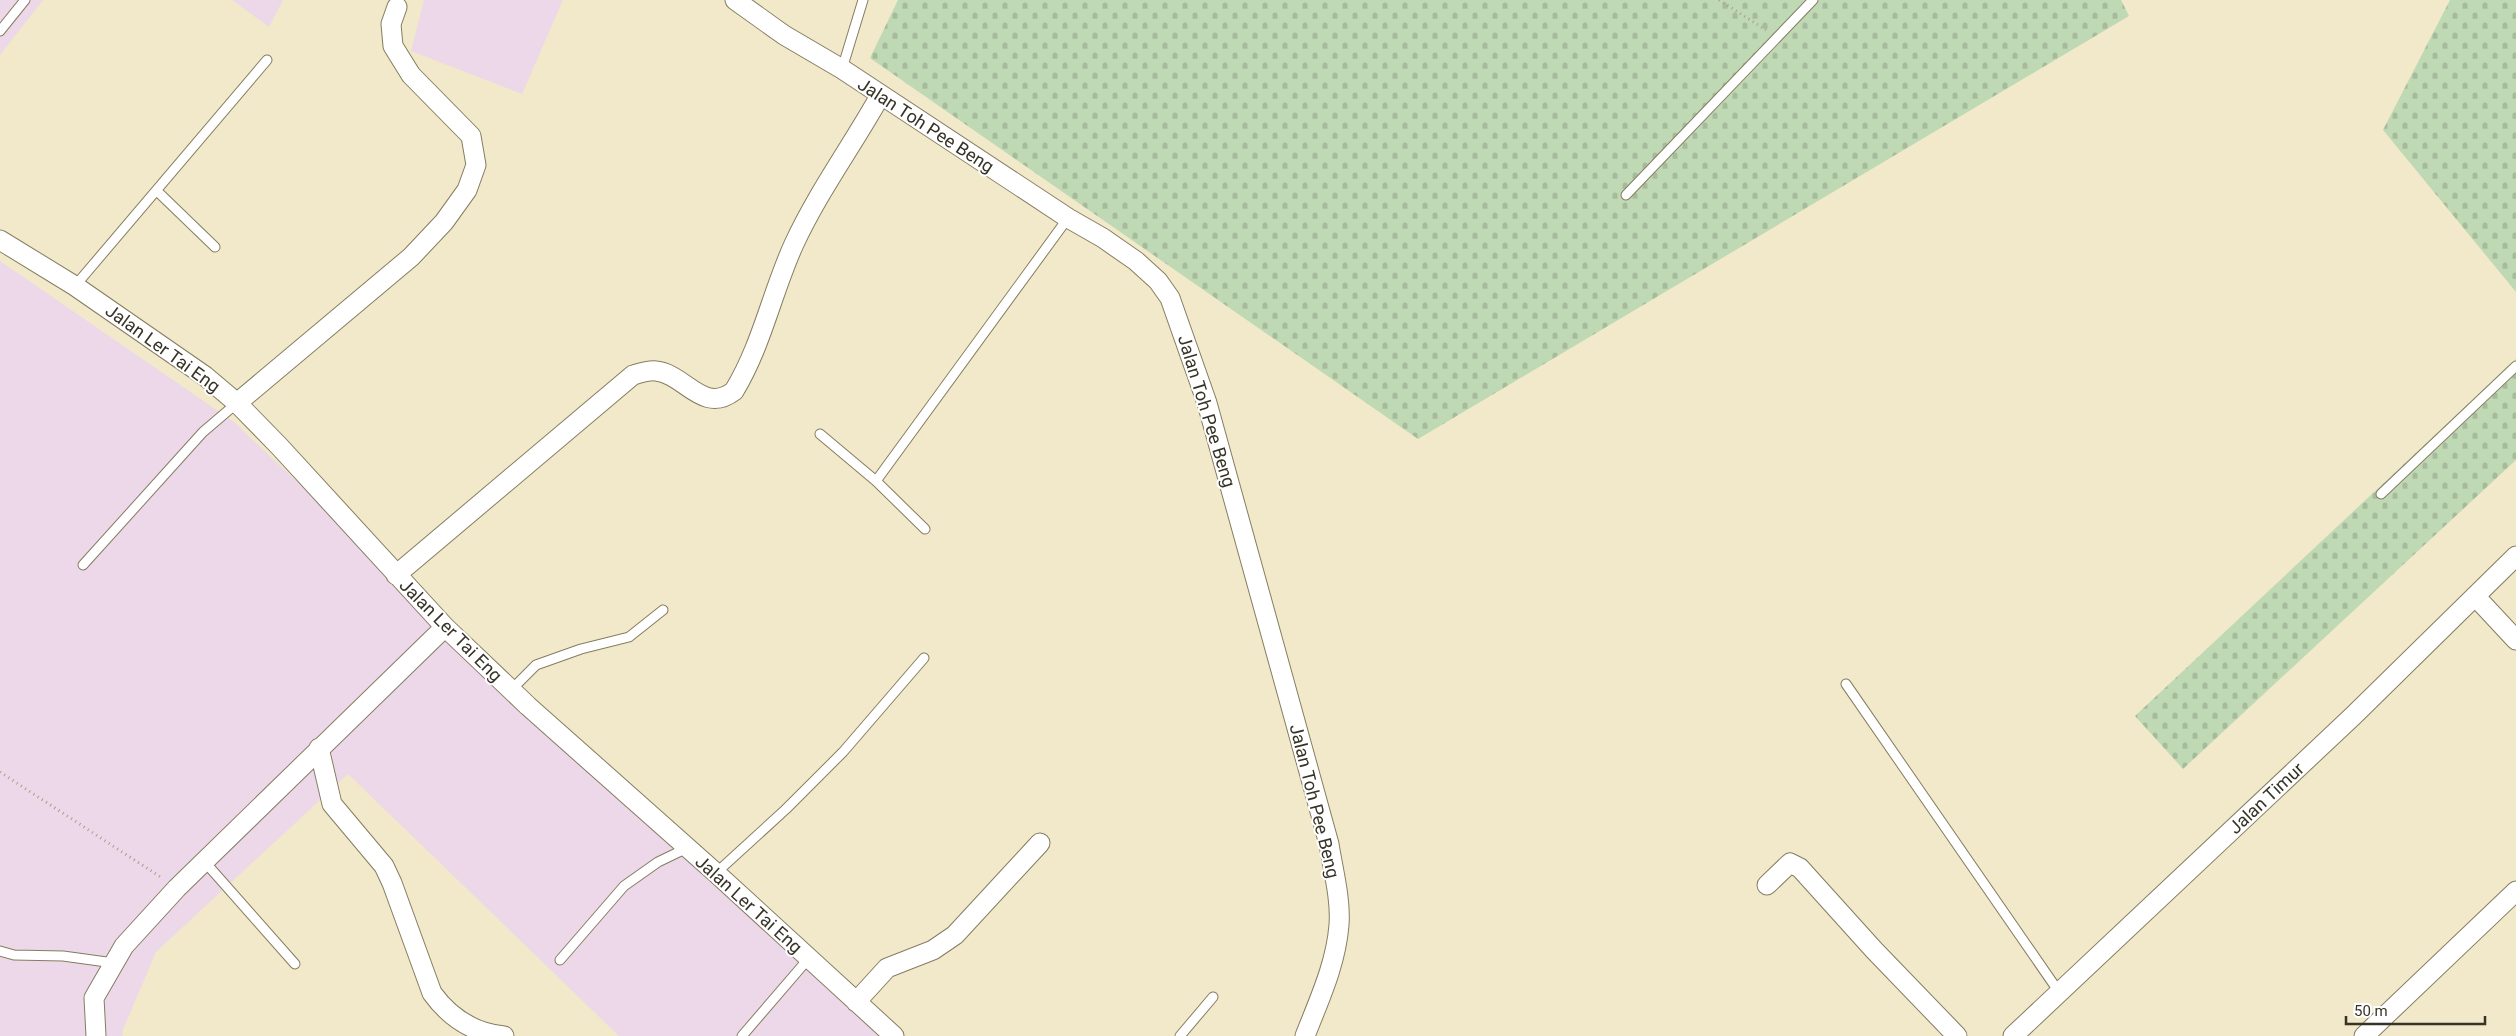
<svg xmlns="http://www.w3.org/2000/svg" width="2516" height="1036" font-family="Roboto,sans-serif">
	<style>
		.industrial { fill: #ecd8e8 }
		.cemetery { fill: url(#cemetery-stones) }
		.lines { fill: none; stroke-linecap: round; stroke-linejoin: round }
		.lane-casing { stroke: #857d61; stroke-width: 11 }
		.street-casing { stroke: #857d61; stroke-width: 21 }
		.path { stroke: #a6a089; stroke-width: 3; stroke-dasharray: 1 4; stroke-linecap: butt }
		.lane { stroke: #fff; stroke-width: 9 }
		.street { stroke: #fff; stroke-width: 19 }
		.labels { text-anchor: middle; dominant-baseline: central; stroke-width: 4; stroke-linejoin: round; paint-order: stroke }
		.street-label { font-size: 18px; fill: #363327; stroke: #fff }
	</style>
	<defs>
		<pattern id="cemetery-stones" width="16" height="16" patternUnits="userSpaceOnUse" patternTransform="scale(1.25)"><rect width="16" height="16" fill="#c0d9b5"/><path d="M2 7V4a2 2 0 0 1 4 0v3zM10 15v-3a2 2 0 0 1 4 0v3z" fill="#a6bb9c"/></pattern>
	</defs>
	<rect width="100%" height="100%" fill="#f1e9ca"/>
	<path class="industrial" d="M0,0h43l-43,55z
		M232,0h51l-14,27z
		M424,0h139l-41,94 -111,-43z
		M0,261l234,161 646,614h-261l-271,-262 -192,178 -34,80 1,4h-123z"/>
	<path class="cemetery" d="M898,0h1223l8,16 -711,423 -548,-381z
		M2450,0h66v292l-133,-162z
		M2516,359v101l-333,309 -48,-53z"/>
	<g class="lines">
		<g class="lane-casing">
			<path id="lane" d="M0,31l25,-31
				M842,69l21,-69
				M157,191l58,56
				M1626,195l187,-195
				M75,286l192,-226
				M820,434l56,47 192,-263
				M876,481l49,48
				M2381,494l135,-128
				M83,565l120,-133 34,-29
				M1846,684l213,308
				M511,690l25,-25 45,-16 48,-12 34,-27
				M204,861l91,103
				M716,873l70,-64 57,-57 81,-94
				M0,951l14,4 49,1 51,7
				M560,960l64,-74 34,-24 29,-14
				M742,1036l67,-78
				M1180,1036l33,-39"/>
		</g>
		<g class="street-casing">
			<path id="street" d="M735,0l49,35 58,34 226,149 35,20 33,23 22,20 12,17 37,105 122,441c4,26 12,55 10,81 -3,39 -20,75 -34,111
				M0,240l75,46 130,90 32,27 42,43 166,181 83,79 188,167 178,163
				M237,403l174,-146 33,-35 23,-32 9,-25 -5,-29 -60,-61 -18,-29 -2,-22 6,-17
				M396,575l237,-200c7,-2 16,-5 23,-4 29,3 47,44 78,20 28,-46 38,-99 60,-147 24,-52 58,-98 86,-148
				M2475,596l41,44
				M319,748l13,56 52,62 8,17 40,110c18,25 41,40 72,43
				M1767,885l23,-22 10,5 74,82 83,86
				M856,1002l31,-34 46,-18 22,-15 85,-92
				M96,1036l-2,-38 30,-52 53,-58 268,-261
				M2013,1036l340,-320 163,-160
				M2364,1036l152,-145"/>
		</g>
		<path class="path" d="M1719,0l47,30
			M0,772l162,106"/>
		<use href="#lane" class="lane"/>
		<use href="#street" class="street"/>
	</g>
	<g class="labels">
		<g class="street-label">
			<text transform="translate(926 125) rotate(33)">Jalan Toh Pee Beng</text>
			<text transform="translate(163 348) rotate(36)">Jalan Ler Tai Eng</text>
			<text transform="translate(1207 411) rotate(73)">Jalan Toh Pee Beng</text>
			<text transform="translate(451 630) rotate(45)">Jalan Ler Tai Eng</text>
			<text transform="translate(2266 798) rotate(-43)">Jalan Timur</text>
			<text transform="translate(1315 801) rotate(76)">Jalan Toh Pee Beng</text>
			<text transform="translate(749 904) rotate(42)">Jalan Ler Tai Eng</text>
		</g>
	</g>
	<path d="M2346 1016v8h139v-8" fill="none" stroke="#363327" stroke-width="2.5"/>
	<text x="2354" y="1016" font-size="15" fill="#363327" stroke="#ffffff" stroke-width="4" paint-order="stroke">50 m</text>
</svg>
